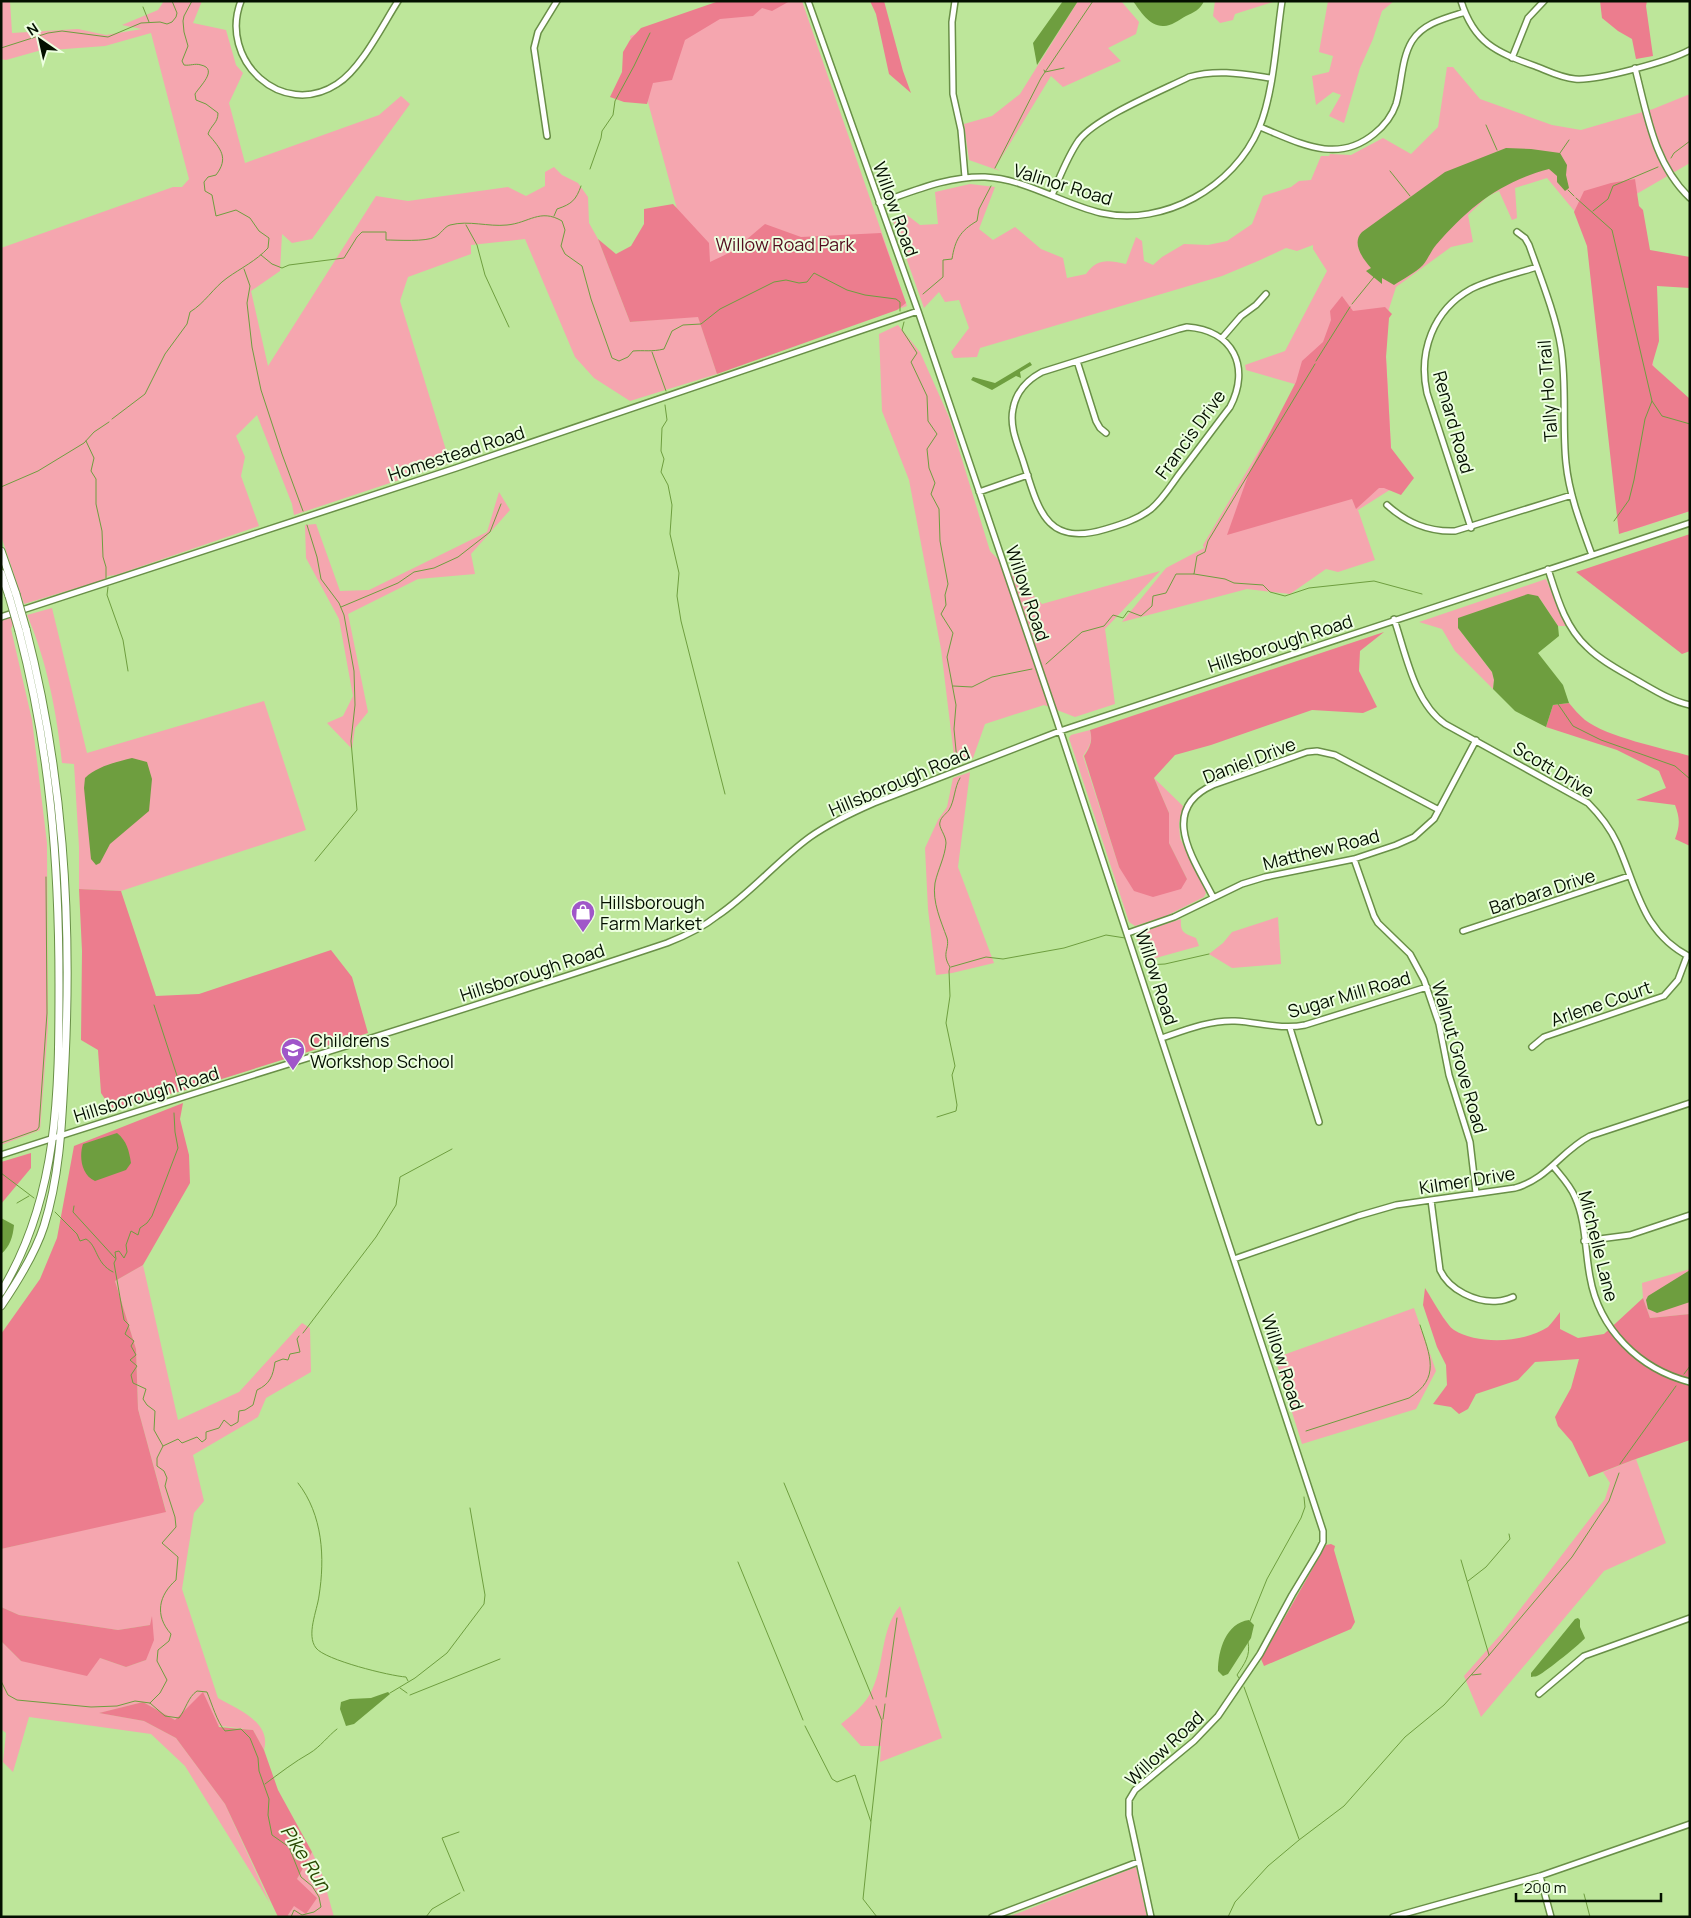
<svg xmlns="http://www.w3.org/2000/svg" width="1691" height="1918" font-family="Manrope,sans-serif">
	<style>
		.green { fill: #f5a6af }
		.forest { fill: #ec7d8e }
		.water { fill: #6e9e3f }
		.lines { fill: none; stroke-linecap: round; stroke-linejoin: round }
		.stream { stroke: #6e9e3f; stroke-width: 1 }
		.minor-casing { stroke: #698f47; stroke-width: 8 }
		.highway-casing { stroke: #698f47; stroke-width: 9 }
		.minor { stroke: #fff; stroke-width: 5 }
		.highway { stroke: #fff; stroke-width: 7 }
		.highway-bridge-casing { stroke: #698f47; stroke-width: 9; stroke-linecap: butt }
		.highway-bridge { stroke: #fff; stroke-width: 7 }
		.labels { text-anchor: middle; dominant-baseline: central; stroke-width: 4; stroke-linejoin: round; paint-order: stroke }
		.street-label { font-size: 18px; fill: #041000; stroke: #edffe0 }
		.park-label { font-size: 18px; fill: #530d1f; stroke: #edffe0 }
		.poi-label { font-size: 18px; fill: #041000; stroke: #edffe0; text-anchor: start }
		.water-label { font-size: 19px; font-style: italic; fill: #294800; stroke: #edffe0 }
	</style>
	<rect width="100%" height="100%" fill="#bde69a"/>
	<path class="green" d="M1,1h9l2,32 66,-4 28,6 36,-6 -20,-4 36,-15 6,-9h38l-9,22 33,7 10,35 7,8 -14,30 16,60 134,-48 22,-19 9,8 -98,135 -20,4 -10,-9 -2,37 -29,20 17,75 108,-170 32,5 100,-14 18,9 19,-10v-14l9,-5 8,8 16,8 10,14 1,26 9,16 32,83 68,-6 19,58 -87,27 -36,-23 -19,-21 -50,-118 -54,6v9l-63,23 -8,24 50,162 -156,52 -2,-11 -35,-89 -21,21 9,21 -4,19 18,50 -143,49 -8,1 -5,4 -79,24 -23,-68v-288l172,-61h9l7,-8 -38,-146 -46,13 -67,5 -32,9 -5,-1z
		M735,1h67l105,305 -186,65 -91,-335z
		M1078,1h43l18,21 -3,12 -28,14 13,13 -58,26 -12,-11 -56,92 5,3 -31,-11 -5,-36 28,-8 28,-22z
		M1215,1h61l-41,13 -2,6 -13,3 -7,-7z
		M1328,1h66l-12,10 -9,28 -13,29 -16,55 -15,-7 12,-21 -8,-3 -17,13 -4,-29 17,-4 4,-16 -14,-4z
		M1447,67h6l27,32 72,26 29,5 72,-21 37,-15v69l-57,33 13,127 8,46 36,48v94l-64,21 -37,-292 -13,-27 -29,-35 -32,10 2,30 -5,2 -13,-29 -11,5 -20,19 5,27 -22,5 -55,40 -9,28 -1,41 5,92 16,31 -49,31 17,50 -37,12 -12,-3 -36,25 -43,-5 -125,33 44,-54 38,-20 -1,-3 95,-160 -52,-15 -1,-5 40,-14 42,-80 -14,-22v-4l-16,6 -11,-3 -28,13 -36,15 -242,72 -3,9 -23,1 -3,-6 18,-24 -10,-28 -14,2 -6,-10 -15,16 -32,-90 15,-3 13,10 18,-1 -3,-32 35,-8 25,3 -16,42 14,11 22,-13 26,22 22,9 4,20 19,-4c11,-16 22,-14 40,-10l10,-27 6,4 2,20 9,4 9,-8 22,-13 24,1 19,-4 25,-17 11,-28 28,-9 8,-6 12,-1 10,-24h8l1,-2 21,1 32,-17 28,16 27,-27z
		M898,325l22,27 29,65 41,134 52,53 118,-33 -55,58 10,75 -40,13 -31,-12 -59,19 -12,34 -18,6 -14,-115 -32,-169 -27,-69 -3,-77z
		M499,492l11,18 -39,44 4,20 -57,5 -70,35 20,98 -13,16 -3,21 -25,-26 16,-7 10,-20 -14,-77 -33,-61 -1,-33 11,-1 24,67 29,-1 118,-58z
		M1546,579l20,47h-8l-20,-30 -80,32 34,44 2,8 -1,9 -38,-38 -13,-22 -23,-7z
		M52,608l35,145 177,-52 42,129 -185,61 -42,-2v-42l-5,-83 -12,-1c-5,-49 -15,-102 -35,-148z
		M11,617l2,7 -2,5 21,91 15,123 1,184 -8,103 -39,15v-524z
		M1090,730c3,11 -1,18 -7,26l36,111 68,12 -18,-36v-30l-15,-35 29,28 -4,17 1,15 25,52 1,3 -2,4 -38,19 -31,10 -6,-4 -60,-184 2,-3z
		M970,772l-12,95 36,96 -42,10 -16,2 -8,-66 -3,-61 13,-28 9,-13 6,-29z
		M1278,917l3,47 -49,4 -23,-14 14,-11 9,-11z
		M1181,919c-1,14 3,14 15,19l3,8 -54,15 -9,-25 2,-3z
		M143,1265l35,155 61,-28 63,-69 8,5 1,44 -45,26 -8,19 -65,38 11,46 -10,12 -12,76 36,109c19,11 54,24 46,52l-11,-20 -78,-10 -32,-18 -43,11 44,8 32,17 49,66 45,99 -85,-137 -34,-32 -122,-17 -16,55 -10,-10 3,-29 -5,-4v-88l20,20 79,-3 26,9 20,-7 5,-42 -1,7 -32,5 -99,-15 -18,-8v-58l165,-38 -28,-102 -2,-60 -21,-68z
		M1690,1269v45l-40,4 -7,-20 -1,-15z
		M1414,1308l22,63 -20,38 -114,35 -27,-86z
		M1636,1459l30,84 -62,28 -123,146 -17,-41 37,-42 104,-135 5,-16 -7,-11z
		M900,1606l42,132 -62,24 1,-16h-20l-20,-22c12,-10 25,-20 31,-34 13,-27 8,-60 28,-84z
		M312,1852l10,22 12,43h-45l-1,-2 6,-10 3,-26z
		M1136,1867l11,50h-139z"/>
	<path class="forest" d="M719,1h71l-18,10 -10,-3 -9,8 -33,3 -35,21 -13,40 -19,3 -6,21 -23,-2 -14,-5 12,-25 1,-20 7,-12 11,-12z
		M870,1h14l19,70 8,22 -22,-19 -13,-60z
		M1600,1h47l-1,5 7,50 -17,3 -4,-20 -14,-8 -16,-13z
		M1635,179l4,27 4,4 7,40 40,7v31l-33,-2 2,55 -7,24 38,34v112l-71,23 -32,-288 -13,-34 10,-21 27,-8z
		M673,204l36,39 1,19 23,-11 32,-27 36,13 80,-4 25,70 -9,7 -180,64 -19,-57 -68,5 -32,-83 18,15 15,-8 13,-22v-15z
		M1342,296l11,15 32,-4 7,7 -3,4 -3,39 5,91 23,30 -13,17 -17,-7h-5l-23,21 -4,-10 -125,36 22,-62 47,-91 6,-21 21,-19 8,-22 -1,-9z
		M1690,534v117l-8,3 -106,-82z
		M1384,632l-24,19 -1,20 18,36 -14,6 -51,-3 -101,35 -36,10 -21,23 15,35v30l18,36 -6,10 -28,8 -19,-6 -15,-24 -35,-111c6,-9 9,-15 6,-26z
		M1569,703c5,6 10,12 16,17 22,17 77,28 105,36v90l-15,-7c5,-13 5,-21 0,-34l-39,-5 30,-12 -7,-17 -42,-21 -71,-23 7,-22z
		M79,889l42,2 35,105 43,-2 132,-44 21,27 16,56 -178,56 -79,19 -10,-15 -3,-43 -17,-10 1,-89z
		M183,1103l-3,16 9,36 1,28 -47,82 -28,16 21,68 2,60 28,103 -165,37v-215l39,-55 17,-41 17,-92z
		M31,1153v15l-30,36v-42z
		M1425,1288c6,9 21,37 29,42 24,15 70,13 94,-3 4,-4 9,-11 12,-15v17l18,9 26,-4 39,-36 7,20 40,-4v126l-57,20 -44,17 -17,-35 -14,-16 -3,-9 16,-29 8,-29 -44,3 -17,18 -42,14 -8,15 -9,5 -8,-7 -18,-3 14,-19 -1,-20 -9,-18 -14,-42z
		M1331,1544l4,2 -1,4 21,72 -4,7 -87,37 -3,-7 65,-114z
		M1,1607l18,8 99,15 32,-5 2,-9 2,24 -8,20 -20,7 -26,-9 -13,18 -66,-15 -20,-20z
		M203,1692l16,35 34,3 11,20 14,40 34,62 -15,27 20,19 -11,16 -12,-8 -6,9 1,2h-11l-53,-113 -49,-66 -32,-17 -45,-8 44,-11 32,18z"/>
	<path class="water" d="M1063,1h15l-41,64 -4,-22z
		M1133,1h71c-3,8 -11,12 -18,15 -7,4 -15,10 -22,10 -14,1 -24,-15 -31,-25z
		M1506,148l25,1 29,4 7,12 -1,10 3,13 -4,3 -8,-9v-6l-8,-7c-49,13 -80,38 -113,76 -5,6 -8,14 -13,20 -8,8 -20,14 -29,20l-12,-7v6l-16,-13 5,-3c-8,-9 -20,-25 -9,-36l83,-60z
		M1030,362l2,3 -12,7 1,6 -5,-2 -24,14 -21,-10 2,-3 22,6z
		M1528,594l10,2 20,30 1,10 -21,17 25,32 6,18 -16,2 -7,22 -31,-16 -22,-22 1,-9 -2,-8 -34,-44v-10z
		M132,758l15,4 5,17 -3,32 -39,33 -10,19 -4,2 -5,-6 -7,-71 1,-10c12,-12 32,-16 47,-20z
		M117,1133c10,8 12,18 14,30l-5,7 -31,11c-14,-6 -16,-25 -12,-37z
		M1,1218l13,7c-1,11 -4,22 -13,29z
		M1690,1270v32l-33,11 -9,-4 -2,-9 2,-4z
		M1578,1618l2,2v7l5,11c-1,3 -41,35 -46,37 -3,2 -4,1 -8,2v-4l44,-54z
		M1249,1620l5,5 -3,13 -23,36 -5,2 -5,-5c0,-21 8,-48 31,-51z
		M388,1692l2,2 -36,30 -8,2 -6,-17 1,-7 9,-3 21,-1z"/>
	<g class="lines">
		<path class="stream" d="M143,7l6,15
			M1,48l47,-15 14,-2 46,6 33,-14 19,-1 7,2 5,-2 4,-5 1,-4 -5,-12
			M1044,70l1,2 19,-4
			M1486,125l11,25
			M1560,153l9,-13
			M1671,158l3,-5 16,-12
			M995,168l46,-90 52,-77
			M590,169l11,-31 1,-7 11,-16 2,-14 19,-35 16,-33
			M1390,171l20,25
			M1568,190l6,6
			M1576,198l36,32 40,171 -7,18 -11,61 -5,20 -15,21
			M1593,211l15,-12 5,-13 45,-19
			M554,216l3,-7c15,-5 19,-9 24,-23
			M466,225l11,20 8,30 24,52
			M261,255l11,9 10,4 7,-3 55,-7 13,-21 5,-5h24v8c11,0 40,2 49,-3 6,-3 9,-10 15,-12 19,-5 38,2 57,0 22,-2 33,-17 55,-4l3,9 -4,16 4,8 17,12 9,33 21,59 7,3 9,-4 5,-6c11,-1 19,1 31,-2l8,-18 11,-6 18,-1 19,-15 54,-27 12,-2 13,3 8,-1 7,-9 33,17 18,5 31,4 4,3v9
			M244,269l6,17 -3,17 5,44 9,43 21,64 21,57
			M923,294l20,-17v-17l9,-1c3,-19 8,-28 25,-38l2,-12 12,-23
			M1352,304l22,-27
			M904,322l-2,8 15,23 -6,9 16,34 1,25 9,13 -10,15 2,19 6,15 -4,11 8,15 1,32 8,43 -3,11 1,10 -5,9 12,19 -6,24 9,48 -2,24 3,32
			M652,352l14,39
			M1316,361l34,-54
			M1652,401l10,15 28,8
			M665,405l2,15 -5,8 -1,23 3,8 -3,13 7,13 4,20 -2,29 9,39 -2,23 4,25 44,173
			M112,419l33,-25 20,-40 22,-30 3,-12c15,-9 23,-24 37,-34 14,-10 29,-17 41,-30l1,-10 -10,-7 -9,-13 -14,-8 -20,6 -4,-21 -7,-4 -1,-9 4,-5 8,-2c13,-17 5,-26 -8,-41 3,-9 10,-11 10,-21l-12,-9 -10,-4 -1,-6c4,-7 24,-25 6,-29 -6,-2 -11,1 -17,0l-2,-4 6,-15 -4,-14 -1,-11 1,-5 8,-15
			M86,441l8,17 -3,13 5,8v25l6,27 1,26 3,10v11
			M1,487l37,-16 46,-28 10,-11 15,-10
			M307,525l10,32 4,22 18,24 5,12 10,56 1,34 -4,36 6,69 -42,51
			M1194,574l31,5 9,4 29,2 7,7 15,4 24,-8 65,-7 48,13
			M108,587l-1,8 16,45 5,31
			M341,607l57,-24 16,-11 20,-4 24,-11 32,-25 11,-28
			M1046,664l36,-32 22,-6 9,-11 10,3 5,-7 13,5 11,-10 1,-10 13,-3 10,-19h18l3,-18 8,-4 3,-11 107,-177
			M953,686l19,1 20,-10 40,-8
			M1558,704l15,22 28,14 74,26 15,13
			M1147,965l18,-1 44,-10
			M951,967l35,-10 17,2 61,-11 42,-13 19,3
			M154,1005l27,83
			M937,1117l19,-6 1,-6 -5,-30 3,-9 -9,-43 4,-27 -1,-25 1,-4c-9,-14 0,-18 -3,-29 -6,-17 -15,-36 -12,-55 3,-14 10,-26 11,-40 0,-8 -8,-16 -6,-21 1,-5 6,-8 9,-12 6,-10 5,-22 11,-32
			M1,1143l36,-13 2,-3 8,-114 -1,-136
			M1,1173l33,25
			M17,1203l12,-7
			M74,1206l-1,6 42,46
			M55,1212l22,22 3,7 6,-2c12,7 9,24 27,33
			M303,1333l73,-96 20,-32 4,-28 52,-28
			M1684,1374l6,-8
			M1306,1431l103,-33c32,-20 21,-42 11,-73
			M163,1446l15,-7 4,4 15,-6 5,5 4,-3v-7l13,-4 5,-8 7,6 7,-4 1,-11 6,-1 8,-5 4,-15c13,-6 16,-14 18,-28l8,-3 5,1 2,-6 10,-2 -3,-13 2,-3
			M1620,1464l56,-78
			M298,1483c25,32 27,75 21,113 -2,15 -13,39 -3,52 9,12 74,28 90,29l2,4
			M784,1483l89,216
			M1461,1560l28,95
			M738,1562l65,158
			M1468,1581l18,-14 24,-28 -1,-5
			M1250,1621l17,-42 34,-61 4,-11 -1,-10
			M1472,1675l9,-1
			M1239,1678l-2,-3c7,-11 14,-19 11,-33
			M1,1681l7,14 9,5 74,7 26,-1 18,-5 15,2 15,13 14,2c7,-9 9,-21 18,-27l10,1c5,12 10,30 18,39l16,-2 9,9 8,20 1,13 10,28 -1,16 4,20 17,12 12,30 11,9 7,11 2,10 -7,5 -12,3 -8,-5 -3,7
			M1244,1687l55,152
			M400,1688l7,5
			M390,1693l25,-15 32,-25 37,-49 1,-9 -15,-87
			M410,1695l90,-36
			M886,1697l11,-79
			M150,1703l10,-10 7,-13 -10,-19 1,-11 11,-9 2,-7c-17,-19 -12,-39 5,-54l2,-23 -16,-14 14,-16 -1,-10 -10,-31 2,-8 -3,-7 -7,-5v-8l6,-12 -9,-16 1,-19 -8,-6 -4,-6 3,-10 -13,-6 -2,-8 6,-9 -7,-6 6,-5 -5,-9 3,-5 -9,-7 4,-9 -5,-5 -10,-57 2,-4 -1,-7 4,-1 5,7 3,-6 -1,-7 5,-14 7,4 2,-7 7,-5 5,-7 26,-68 -3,-16 -1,-19
			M883,1719l2,-15
			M805,1726l27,53 5,3 18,-7 16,47 -8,77 14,18
			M265,1784c15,-11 29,-22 45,-31 10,-6 18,-17 27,-24
			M871,1821l11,-100 -6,-15
			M459,1832l-17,6 22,53
			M1584,1894l6,23
			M426,1917l6,-8 28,-16
			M1228,1917l7,-15 33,-36 31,-26 45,-34 61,-69 39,-32 46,-51 82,-97 37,-56 10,-28"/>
		<g class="minor-casing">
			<path id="minor" d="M241,1c-23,59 41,119 96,83 24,-15 45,-58 61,-83
				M808,1l110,310 139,410 266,810v11l-5,10 -26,43 -32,59 -42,62 -24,25 -59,49 -6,10v15l22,102
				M955,1l-3,21 1,72 8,36 4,47
				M1461,1c13,42 35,51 74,65 13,5 26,12 40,13 22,2 95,-18 115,-29
				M1512,58l16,-40 16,-17
				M1635,68c12,46 19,96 55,130
				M1260,127c38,15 76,38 114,7 10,-8 18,-18 22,-30 6,-20 5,-45 16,-63 11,-18 34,-23 53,-29
				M547,136l-13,-88 4,-16 19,-31
				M1052,195c8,-18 15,-38 27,-55 18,-23 82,-49 110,-63 28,-8 54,-3 82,1
				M879,203c35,-12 69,-27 106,-26 41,2 77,27 116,36 63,14 133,-26 158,-85 15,-36 17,-88 23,-127
				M1517,232l8,6 4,7c11,31 27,71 32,103 6,38 1,77 5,115 3,31 15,62 26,92
				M1187,327c46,3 64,40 43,80 -17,22 -33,44 -50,66 -9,12 -17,26 -29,36 -13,10 -28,15 -45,20 -59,18 -67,-17 -82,-65 -5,-17 -15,-36 -11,-55 3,-17 14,-29 29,-37l137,-43z
				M1222,338l19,-22 15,-11 10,-11
				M1077,361l19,60 4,7 6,5
				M979,492l49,-17
				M1387,505c20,18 41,27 68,26l117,-36
				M1471,528l-44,-135c-9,-41 6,-83 44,-104 20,-10 44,-15 66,-22
				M1548,569c9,28 17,58 39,78 14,14 34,24 51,34 16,9 33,20 52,24
				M1,617l455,-149 462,-157
				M1394,619c12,35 20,83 51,105l143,79c12,12 22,25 29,40 20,44 25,90 73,114
				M1354,859l20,57 4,7 32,31 14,26 15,44 10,51 21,67 6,51
				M1213,897c-18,-36 -56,-87 0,-112l94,-33 10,-1 18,4 104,55
				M1463,931l166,-55
				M1128,933l46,-16 68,-33 23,-7 89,-18 42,-14 18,-8 20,-18 42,-79
				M1290,1028l29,94
				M1162,1038c23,-8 48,-18 73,-17 23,1 46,9 70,4l122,-38
				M1532,1047l12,-10 120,-41 14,-16 9,-24
				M1,1155c221,-72 445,-138 666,-212 18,-7 35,-15 50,-27 34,-23 60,-55 93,-79 20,-14 41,-24 64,-34l186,-72 630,-208
				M1553,1166c8,10 17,19 22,31 11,24 10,54 15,80 9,52 49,92 100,105
				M1431,1200l9,70c9,20 36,33 58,31 5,0 10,-2 15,-4
				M1584,1241l46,-6 60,-20
				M1234,1259l124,-43 38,-11 119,-17c33,-9 46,-37 75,-52l100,-33
				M1539,1694l45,-38 106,-38
				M1540,1876l11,41
				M992,1917l146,-55
				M1393,1917l147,-41 150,-52"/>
		</g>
		<g class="highway-casing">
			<path id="highway" d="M1,551l15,43
				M1,573l8,23
				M1,1292c58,-95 58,-201 58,-308 0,-122 -9,-234 -40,-353
				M1,1306c17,-25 34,-52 43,-80 17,-54 18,-110 21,-165 7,-147 -2,-289 -39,-432"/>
		</g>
		<use href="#minor" class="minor"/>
		<use href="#highway" class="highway"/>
		<g class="highway-bridge-casing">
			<path id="highway-bridge" d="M16,594l10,35
				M9,596l10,35"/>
		</g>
		<use href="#highway-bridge" class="highway-bridge"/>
	</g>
	<defs>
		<g id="shop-pin" transform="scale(1.25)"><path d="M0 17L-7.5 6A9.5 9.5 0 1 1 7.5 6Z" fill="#a056c9" stroke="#edffe0"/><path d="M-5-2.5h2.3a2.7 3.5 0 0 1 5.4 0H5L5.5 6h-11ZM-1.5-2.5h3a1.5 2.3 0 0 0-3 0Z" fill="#fff"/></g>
		<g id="school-pin" transform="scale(1.25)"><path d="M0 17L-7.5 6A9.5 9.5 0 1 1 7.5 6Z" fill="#a056c9" stroke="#edffe0"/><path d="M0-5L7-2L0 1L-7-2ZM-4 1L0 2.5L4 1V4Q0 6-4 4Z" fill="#fff"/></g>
	</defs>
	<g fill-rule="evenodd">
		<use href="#shop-pin" x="583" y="912"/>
		<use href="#school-pin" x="293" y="1050"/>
	</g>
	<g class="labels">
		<g class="street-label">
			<text transform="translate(1063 184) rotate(17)">Valinor Road</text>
			<text transform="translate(896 209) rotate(70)">Willow Road</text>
			<text transform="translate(1547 391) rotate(-94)">Tally Ho Trail</text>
			<text transform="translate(1454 422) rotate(74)">Renard Road</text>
			<text transform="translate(1190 434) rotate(-54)">Francis Drive</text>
			<text transform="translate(456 453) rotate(-18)">Homestead Road</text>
			<text transform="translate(1028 593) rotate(71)">Willow Road</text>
			<text transform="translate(1280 643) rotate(-18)">Hillsborough Road</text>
			<text transform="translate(1249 760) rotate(-21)">Daniel Drive</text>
			<text transform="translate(1554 769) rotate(31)">Scott Drive</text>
			<text transform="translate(899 781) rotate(-23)">Hillsborough Road</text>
			<text transform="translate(1321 849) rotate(-14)">Matthew Road</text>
			<text transform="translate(1542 891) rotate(-18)">Barbara Drive</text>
			<text transform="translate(532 972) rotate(-18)">Hillsborough Road</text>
			<text transform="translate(1157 977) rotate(72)">Willow Road</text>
			<text transform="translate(1349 994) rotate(-16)">Sugar Mill Road</text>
			<text transform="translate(1601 1003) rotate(-19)">Arlene Court</text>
			<text transform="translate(1460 1057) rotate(74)">Walnut Grove Road</text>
			<text transform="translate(146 1094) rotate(-17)">Hillsborough Road</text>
			<text transform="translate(1467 1180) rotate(-9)">Kilmer Drive</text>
			<text transform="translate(1599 1246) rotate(76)">Michelle Lane</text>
			<text transform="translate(1283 1362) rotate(72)">Willow Road</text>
			<text transform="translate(1164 1748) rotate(-43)">Willow Road</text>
		</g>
		<g class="park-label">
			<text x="785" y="244">Willow Road Park</text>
		</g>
		<g class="poi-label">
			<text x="600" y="902">Hillsborough<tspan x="600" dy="21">Farm Market</tspan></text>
			<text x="310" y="1040">Childrens<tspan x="310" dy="21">Workshop School</tspan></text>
		</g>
		<g class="water-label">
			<text transform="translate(306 1858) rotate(57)">Pike Run</text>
		</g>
	</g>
	<rect width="1691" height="1918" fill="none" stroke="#041000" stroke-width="5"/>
	<g transform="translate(40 40) rotate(326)" stroke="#edffe0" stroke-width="4" paint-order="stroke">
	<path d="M0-4L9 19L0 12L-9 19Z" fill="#041000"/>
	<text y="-8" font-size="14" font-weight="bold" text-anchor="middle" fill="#041000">N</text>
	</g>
	<path d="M1516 1893v8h145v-8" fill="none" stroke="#041000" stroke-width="2.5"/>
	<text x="1524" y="1893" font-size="15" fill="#041000" stroke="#edffe0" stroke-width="4" paint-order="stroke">200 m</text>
</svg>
